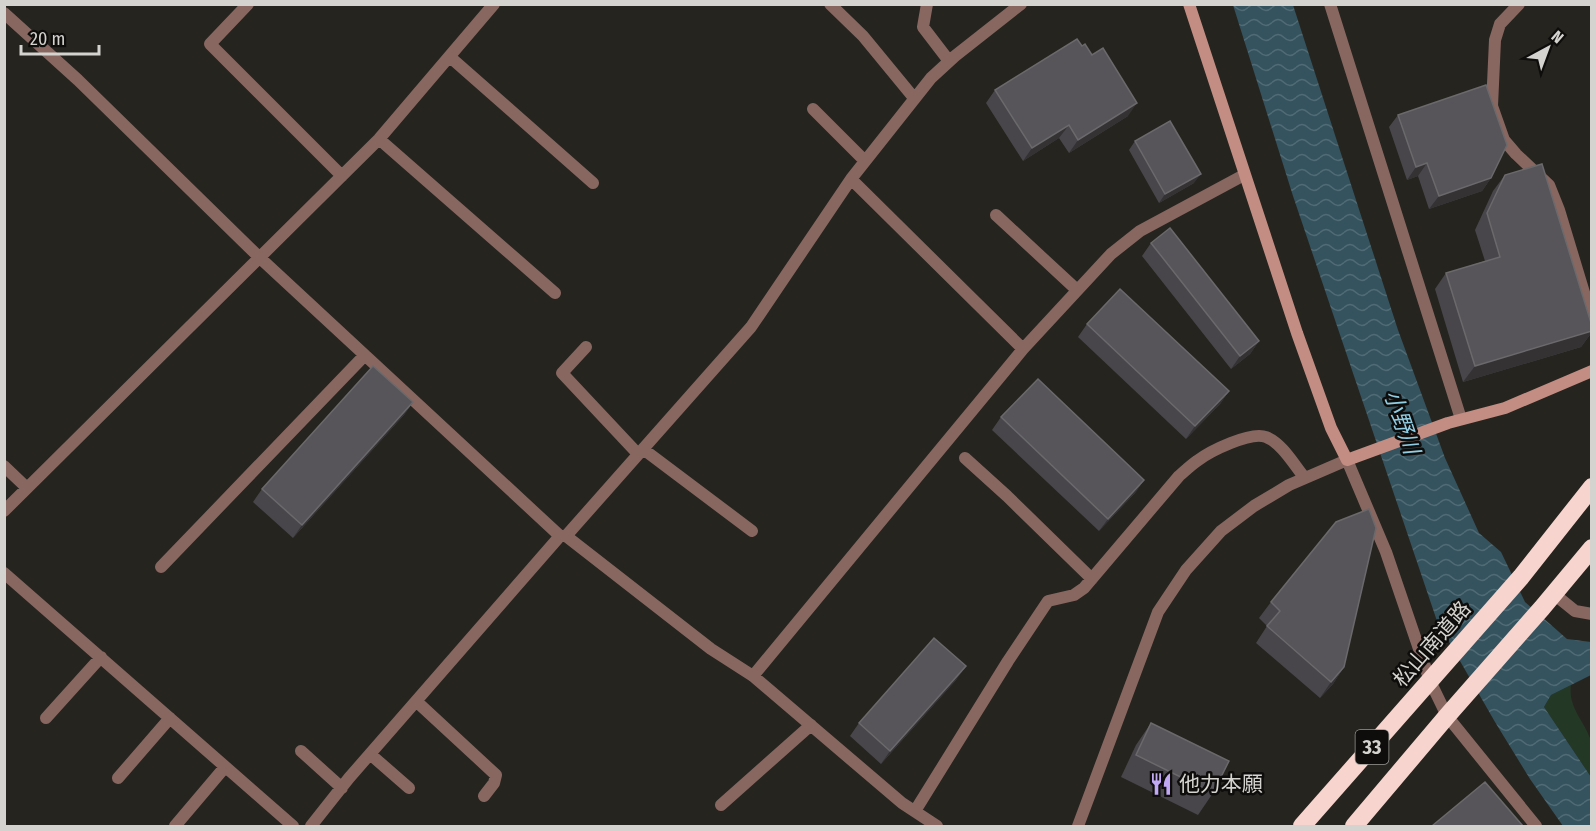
<svg xmlns="http://www.w3.org/2000/svg" width="1596" height="831" font-family="'Fira Sans Condensed','Noto Sans JP',sans-serif">
	<style>
		.grass { fill: #243826 }
		.water { fill: url(#water-waves) }
		.lines { fill: none; stroke-linecap: round; stroke-linejoin: round }
		.street { stroke: #896761; stroke-width: 12 }
		.secondary { stroke: #c38d83; stroke-width: 12 }
		.highway { stroke: #f7d4cd; stroke-width: 18 }
		.wall { fill: #48464b }
		.shaded-wall { fill: #343233 }
		.building { fill: #575559; stroke: #6b696c; stroke-width: 1.5 }
		.labels { text-anchor: middle; dominant-baseline: central; stroke-width: 5; stroke-linejoin: round; paint-order: stroke }
		.shield { fill: #0e0d0b; stroke: #999895; stroke-width: 1.5 }
		.shield-label { font-size: 20px; font-weight: bold; fill: #d5d3d0 }
		.street-label { font-size: 21px; fill: #d5d3d0; stroke: #0e0d0b }
		.poi-label { font-size: 21px; fill: #d5d3d0; stroke: #0e0d0b; text-anchor: start }
		.water-label { font-size: 22px; font-style: italic; fill: #90cee5; stroke: #0e0d0b }
	</style>
	<defs>
		<pattern id="water-waves" width="16" height="10" patternUnits="userSpaceOnUse" patternTransform="scale(1.5)"><rect width="16" height="10" fill="#34535e"/><path d="M0 5q4-4 8 0t8 0" fill="none" stroke="#506b74"/></pattern>
	</defs>
	<rect width="100%" height="100%" fill="#26241f"/>
	<path class="grass" d="M1571,685c-3,22 12,34 19,53 4,11 1,27 1,39l-47,-70 7,-12z"/>
	<path class="water" d="M1233,5h60l105,325 47,128 34,75 22,19 24,50 42,37 24,3v33l-40,20 -7,12 47,70v49h-28l-33,-47 -35,-57 -58,-101 -144,-425z"/>
	<g class="lines">
		<path class="street" d="M248,4l-38,40 132,132
			M830,4l33,32 51,62
			M927,4l-4,23 26,34
			M1330,4l131,415
			M1519,4l-19,20 -5,16 -3,66 12,34 12,14 33,31 10,25 33,109
			M4,13l74,67 181,177 301,279
			M450,57l143,126
			M813,109l52,52
			M379,139l176,154
			M851,179l172,170
			M996,215l81,75
			M586,347l-24,26 76,81
			M643,449l109,82
			M965,458l42,38 85,83
			M4,466l23,22
			M4,511l375,-372 115,-135
			M566,536l145,113 42,27 149,127 35,23
			M161,567l204,-212
			M4,573l289,253
			M1554,594l21,17 17,3
			M753,676l270,-327 88,-95 29,-23 104,-56
			M416,701l80,74 -2,8 -10,13
			M46,718l55,-61
			M301,751l41,37
			M370,754l39,34
			M118,778l52,-60
			M721,805l90,-80
			M915,811l93,-150 40,-60 26,-6 10,-7 95,-112c6,-5 12,-11 18,-15 13,-10 54,-30 69,-24 17,7 28,28 39,41
			M175,826l50,-59
			M311,826l38,-48 211,-242h6l185,-209 100,-148 80,-101 24,-22 66,-52
			M1078,826l80,-214 28,-42 35,-39 33,-25 35,-21 58,-25 39,92 44,129 17,35 89,110"/>
		<path class="secondary" d="M1189,4l108,329 34,95 16,32 101,-37 57,-15 87,-37"/>
		<path class="highway" d="M1302,826l219,-249 71,-90
			M1354,826l93,-110 95,-108 50,-60"/>
	</g>
	<path class="wall" d="M995,90l133,26 -59,37 -10,-15 -36,23 -37,-58z
		M1398,115l93,63 -9,13 -53,18 -11,-33 -11,4 -18,-53z
		M1135,141l59,42 -35,20 -30,-53z
		M1505,175l87,151v6l-11,15 -118,35 -28,-93 11,-16 39,-12 -10,-31 18,-39z
		M1151,243l108,98 -9,13 -19,15 -89,-113z
		M1087,324l142,67 -9,13 -34,35 -108,-102z
		M413,402l-9,13 -111,123 -40,-36 9,-13z
		M1001,417l143,63 -9,13 -36,38 -107,-101z
		M1271,602l73,65 -11,17 -13,14 -64,-55 11,-17 -8,-8z
		M957,679l-76,85 -31,-28 9,-13z
		M1151,723l62,70 -15,22 -77,-38 15,-32z"/>
	<path class="shaded-wall" d="M1137,103l-9,13 -59,37 9,-13z
		M1069,125l-10,13 -36,23 9,-13z
		M1427,163l-9,13 -11,4 9,-13z
		M1201,174l-7,9 -35,20 6,-9z
		M1491,178l-9,13 -53,18 10,-13z
		M1592,331v1l-11,15 -118,35 12,-16z
		M1259,341l-9,13 -19,15 9,-13z
		M1229,391l-9,13 -34,35 9,-13z
		M413,402l-9,13 -111,123 9,-13z
		M1144,480l-9,13 -36,38 9,-12z
		M966,666l-9,13 -76,85 9,-13z
		M1344,667l-11,17 -13,14 11,-16z"/>
	<path class="building" d="M1077,39l5,7 3,-2 7,11 11,-7 34,55 -59,37 -9,-15 -37,23 -37,-58z
		M1486,85l21,60 -16,33 -52,18 -12,-33 -11,4 -18,-52z
		M1170,121l31,53 -36,20 -30,-53z
		M1542,164l50,162v5l-117,35 -29,-93 54,-16 -13,-44 18,-38z
		M1170,228l89,113 -19,15 -89,-113z
		M1120,289l109,102 -34,35 -108,-102z
		M373,366l40,36 -111,123 -40,-36z
		M1038,379l106,101 -36,39 -107,-102z
		M1369,509l7,19 -32,139 -13,15 -64,-56 13,-15 -9,-9 65,-80z
		M934,638l32,28 -76,85 -31,-28z
		M1151,723l78,38 -16,32 -77,-38z
		M1485,782l38,44h-91z"/>
	<defs>
		<g id="restaurant-bare" transform="scale(1.8)"><path d="M-5-6h1v4h1v-4h1v4h1v-4h1v5L-1.5 .5V6h-2V.5L-5-1ZM5-6V6H3V1.5H1.5Q1.5-4 5-6Z" fill="#c0a8f4" stroke="#0e0d0b" stroke-width="2.5" paint-order="stroke"/></g>
	</defs>
	<g fill-rule="evenodd">
		<use href="#restaurant-bare" x="1161" y="784"/>
	</g>
	<g class="labels">
		<rect class="shield" x="1355.5" y="730" width="33" height="34" rx="4.5"/>
		<g class="shield-label">
			<text x="1372" y="747">33</text>
		</g>
		<g class="street-label">
			<text transform="translate(1432 644) rotate(-49)">松山南道路</text>
		</g>
		<g class="poi-label">
			<text x="1179" y="784">他力本願</text>
		</g>
		<g class="water-label">
			<text transform="translate(1402 422) rotate(71)">小野川</text>
		</g>
	</g>
	<rect width="1596" height="831" fill="none" stroke="#d5d3d0" stroke-width="12"/>
	<g transform="translate(1548 48) rotate(41)" stroke="#0e0d0b" stroke-width="4.5" paint-order="stroke">
	<path d="M0-4.5L10 22L0 15L-10 22Z" fill="#d5d3d0"/>
	<text y="-9" font-size="16" font-weight="bold" text-anchor="middle" fill="#d5d3d0">N</text>
	</g>
	<path d="M21 45v9h78v-9" fill="none" stroke="#d5d3d0" stroke-width="3"/>
	<text x="30" y="45" font-size="18" fill="#d5d3d0" stroke="#0e0d0b" stroke-width="4.5" paint-order="stroke">20 m</text>
</svg>
